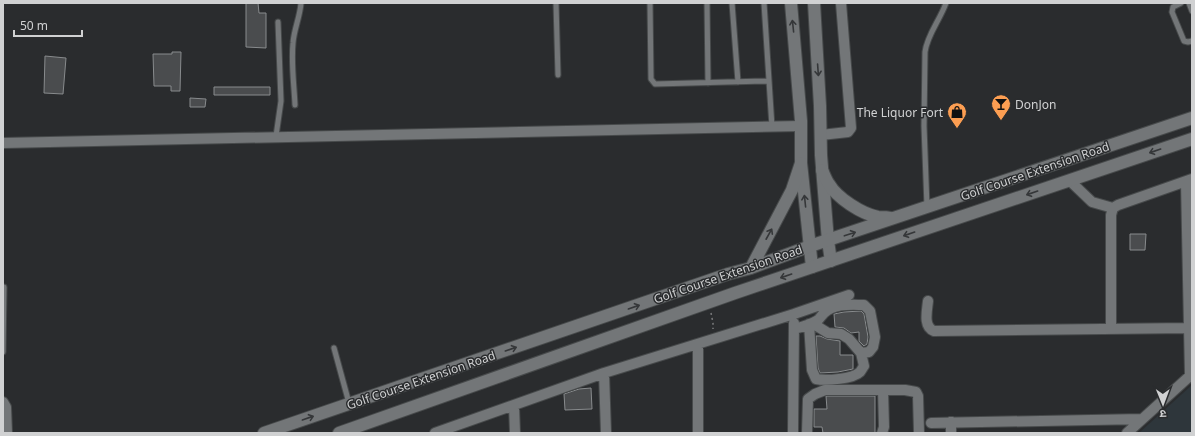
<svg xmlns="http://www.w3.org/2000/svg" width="1195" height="436" font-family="'Noto Sans','Noto Sans Devanagari',sans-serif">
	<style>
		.built { fill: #2e363b }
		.building { fill: #4a4c4e; stroke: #888b8d }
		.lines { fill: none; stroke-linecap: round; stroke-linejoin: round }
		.service-casing { stroke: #474a4b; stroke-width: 7 }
		.minor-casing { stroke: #474a4b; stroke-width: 12 }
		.tertiary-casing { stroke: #474a4b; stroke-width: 14 }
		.secondary-casing { stroke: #474a4b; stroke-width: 14 }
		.path { stroke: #7c7d7f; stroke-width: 1.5; stroke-dasharray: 2 3; stroke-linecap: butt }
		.service { stroke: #737678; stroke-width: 5 }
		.minor { stroke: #737678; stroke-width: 10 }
		.tertiary { stroke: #737678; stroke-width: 12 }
		.secondary { stroke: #737678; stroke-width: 12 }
		.oneway { stroke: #353739 }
		.labels { text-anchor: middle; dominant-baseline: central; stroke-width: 3; stroke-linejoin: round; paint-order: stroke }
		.poi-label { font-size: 12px; fill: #d0d1d2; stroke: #2a2c2e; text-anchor: start }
		.street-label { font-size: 12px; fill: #d0d1d2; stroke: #2a2c2e }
	</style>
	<rect width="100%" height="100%" fill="#2a2c2e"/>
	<path class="built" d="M1192,385v48h-53z"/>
	<path class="building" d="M246,3h12l1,10h7v35l-20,-1z
		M172,52h9l-1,39h-9v-5h-17l-1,-32h19z
		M45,56l21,2 -3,36 -19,-1z
		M214,87h56v8h-56z
		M190,98l16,1 -1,8h-15z
		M1130,234h16l-1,16h-15z
		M861,311l3,3 4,23 -1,7 -3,2 -5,-5v-9l-8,1 -7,-5 -9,-1 -1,-13 10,-2z
		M816,336h4l7,3 13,2v14h13v14l-15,3 -18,1 -2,-5z
		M591,388l1,21 -27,1 -1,-16 15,-5z
		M826,396h49v37h-52l-1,-6h-8v-18h13z"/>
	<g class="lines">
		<g class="service-casing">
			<path id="service" d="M556,3l2,72
				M650,3l1,76 4,5 113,-3
				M707,3l1,80
				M732,3l6,79
				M764,3l8,124
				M1181,3l-8,4 -1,5 12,29 4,1 4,-1
				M1189,3l3,8
				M295,105c-1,-21 -4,-42 -2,-62 1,-14 7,-26 8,-40
				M276,136l5,-35 -3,-79
				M927,207l-3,-81 1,-74c2,-17 15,-32 21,-49
				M334,348l15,55
				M3,352l1,-65"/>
		</g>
		<g class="minor-casing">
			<path id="minor" d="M821,135l27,-3 3,-4 -10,-125
				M3,143l798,-17
				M1069,180l23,22 21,6
				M1186,182l4,194
				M928,301c-1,10 -5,26 6,30l255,-3
				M812,323l16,10 13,1 8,5 12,14
				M1111,328v-113l2,-7 5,-3 74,-26
				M794,329c8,-2 16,-4 24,-9 2,-2 4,-5 6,-7 11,-10 27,-8 40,-8l6,6 5,26 -2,10 -4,5 -8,1 3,13c-1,1 -3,5 -4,6 -7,7 -34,9 -44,7l-4,-9 -3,-46
				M604,373l2,60
				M3,402l3,5 1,26
				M514,406l1,27
				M931,423l211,-4
				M435,433l169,-60 190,-59 55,-19
				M698,433v-89
				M793,433l1,-110
				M807,433l1,-34 7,-5 10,-4h80l11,2 2,4 1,37
				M882,433l2,-6 -1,-37
				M951,433v-11
				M1127,433l65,-59"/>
		</g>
		<g class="tertiary-casing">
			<path id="tertiary" d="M791,3l10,118v42l11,104
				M814,3l6,103 1,49 7,86 3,20"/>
		</g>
		<g class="secondary-casing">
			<path id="secondary" d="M822,170c2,4 4,10 7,14 8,14 33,30 49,33 4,0 9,0 13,1
				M751,268l41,-78 9,-27
				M264,433l464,-159 23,-6 59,-22 382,-128
				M339,433l396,-140 457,-154"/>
		</g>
		<path class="path" d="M711,313l2,10v6"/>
		<use href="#service" class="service"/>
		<use href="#minor" class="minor"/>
		<use href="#tertiary" class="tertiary"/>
		<use href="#secondary" class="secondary"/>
	</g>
	<defs><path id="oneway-shaft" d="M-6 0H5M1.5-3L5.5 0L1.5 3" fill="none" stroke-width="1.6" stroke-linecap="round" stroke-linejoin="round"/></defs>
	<g class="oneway">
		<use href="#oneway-shaft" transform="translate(793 26) rotate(-96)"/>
		<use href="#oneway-shaft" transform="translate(818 70) rotate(86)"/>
		<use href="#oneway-shaft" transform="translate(1155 151) rotate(161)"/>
		<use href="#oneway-shaft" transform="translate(1032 193) rotate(161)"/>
		<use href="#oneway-shaft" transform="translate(805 201) rotate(-96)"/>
		<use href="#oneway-shaft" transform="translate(769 234) rotate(-61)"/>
		<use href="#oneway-shaft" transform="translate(850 234) rotate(-18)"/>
		<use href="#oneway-shaft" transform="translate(909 234) rotate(161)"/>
		<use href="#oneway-shaft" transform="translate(786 276) rotate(161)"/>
		<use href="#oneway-shaft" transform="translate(634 307) rotate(-19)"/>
		<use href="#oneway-shaft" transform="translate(511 349) rotate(-19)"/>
		<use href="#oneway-shaft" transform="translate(308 418) rotate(-19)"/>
	</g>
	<defs>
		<g id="bar-pin" transform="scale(1)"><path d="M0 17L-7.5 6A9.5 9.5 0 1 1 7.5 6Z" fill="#fc9e52" stroke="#2a2c2e"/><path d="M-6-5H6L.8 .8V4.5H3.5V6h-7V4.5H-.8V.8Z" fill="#111"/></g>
		<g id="shop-pin" transform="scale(1)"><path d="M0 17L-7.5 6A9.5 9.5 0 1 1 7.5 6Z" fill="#fc9e52" stroke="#2a2c2e"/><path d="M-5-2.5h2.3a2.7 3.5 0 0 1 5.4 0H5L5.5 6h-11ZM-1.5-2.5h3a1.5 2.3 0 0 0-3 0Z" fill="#111"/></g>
	</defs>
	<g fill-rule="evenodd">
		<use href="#bar-pin" x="1001" y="104"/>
		<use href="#shop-pin" x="957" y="112"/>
	</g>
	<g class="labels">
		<g class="poi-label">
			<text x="1015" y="104">DonJon</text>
			<text x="943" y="112" text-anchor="end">The Liquor Fort</text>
		</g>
		<g class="street-label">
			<text transform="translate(1035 171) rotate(-19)">Golf Course Extension Road</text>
			<text transform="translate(728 274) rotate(-19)">Golf Course Extension Road</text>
			<text transform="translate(421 380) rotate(-19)">Golf Course Extension Road</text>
		</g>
	</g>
	<rect width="1195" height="436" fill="none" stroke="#d0d1d2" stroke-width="8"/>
	<g transform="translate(1163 404) rotate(179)" stroke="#2a2c2e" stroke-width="3" paint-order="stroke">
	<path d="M0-3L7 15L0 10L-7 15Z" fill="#d0d1d2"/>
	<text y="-6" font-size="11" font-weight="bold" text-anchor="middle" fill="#d0d1d2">उ</text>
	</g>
	<path d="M14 30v6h68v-6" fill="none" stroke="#d0d1d2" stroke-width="2"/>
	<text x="20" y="30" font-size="12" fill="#d0d1d2" stroke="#2a2c2e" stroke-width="3" paint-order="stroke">50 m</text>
</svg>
